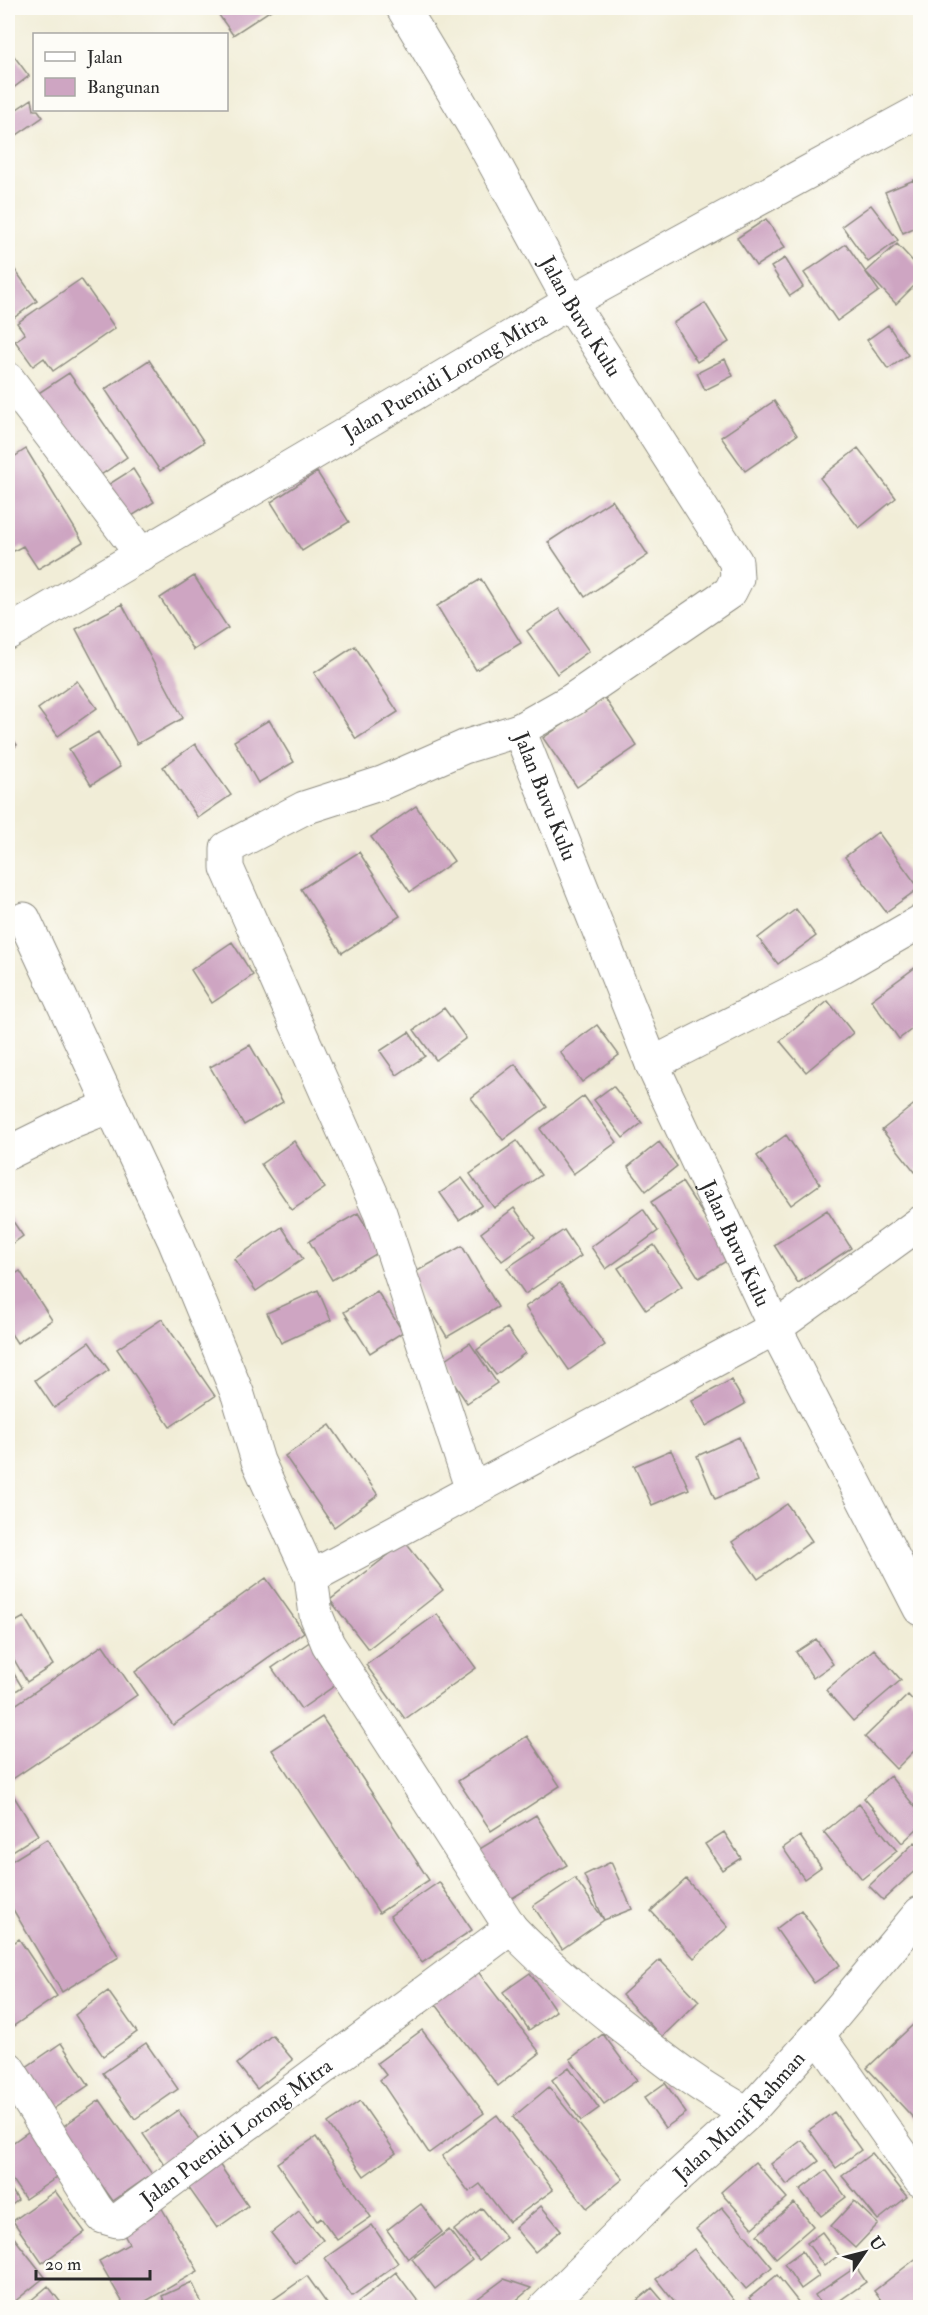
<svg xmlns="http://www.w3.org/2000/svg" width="928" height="2315" font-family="'IM FELL Double Pica',serif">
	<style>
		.building { fill: #cea5c2 }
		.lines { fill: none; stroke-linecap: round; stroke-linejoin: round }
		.minor-casing { stroke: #8e8c81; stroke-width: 35 }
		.minor { stroke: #fff; stroke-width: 33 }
		.labels { text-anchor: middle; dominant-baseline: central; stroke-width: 4.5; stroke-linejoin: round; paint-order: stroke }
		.street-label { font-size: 21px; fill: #2b2b2b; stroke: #fdfcf7 }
	</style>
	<rect width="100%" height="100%" fill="#fdfcf7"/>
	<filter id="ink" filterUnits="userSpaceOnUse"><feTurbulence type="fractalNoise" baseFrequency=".0167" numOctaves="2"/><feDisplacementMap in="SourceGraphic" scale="12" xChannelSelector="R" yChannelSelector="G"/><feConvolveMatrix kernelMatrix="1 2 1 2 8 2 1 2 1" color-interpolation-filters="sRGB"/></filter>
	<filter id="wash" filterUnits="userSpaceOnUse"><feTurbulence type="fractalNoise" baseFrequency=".008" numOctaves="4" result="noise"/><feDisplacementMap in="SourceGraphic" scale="24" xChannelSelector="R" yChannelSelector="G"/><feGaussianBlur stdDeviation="1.35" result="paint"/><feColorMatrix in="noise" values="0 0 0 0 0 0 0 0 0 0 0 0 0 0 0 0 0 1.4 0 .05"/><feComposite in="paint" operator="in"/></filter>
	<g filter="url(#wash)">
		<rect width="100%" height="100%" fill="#f1edd7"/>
		<g id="blocks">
			<path class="building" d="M214,8h60l-41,27z
				M11,52l18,24 -21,16v-38z
				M32,99l2,11h4l5,7 -35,24v-26z
				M914,180l6,17v28l-17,8 -18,-41z
				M871,205l27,35 -30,22 -26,-36z
				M766,219l19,28 -29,19 -19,-28z
				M846,244l33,47 -42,30 -33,-48z
				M897,244l23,25v11l-24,24 -30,-32z
				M785,258l18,29 -13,9 -19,-29z
				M8,260l29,41 -29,21z
				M81,279l34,49 -62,43 -9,-13 -11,8 -18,-25 10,-7 -8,-11z
				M705,303l24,39 -32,20 -24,-39z
				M888,325l20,30 -20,14 -21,-29z
				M725,359l8,17 -28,14 -8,-17z
				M149,360l55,82 -44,29 -55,-82z
				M69,373l58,84 -35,24 -58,-85z
				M774,401l23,34 -52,36 -24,-34z
				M858,448l38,50 -37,30 -39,-50z
				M26,449l57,93 -45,27 -15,-23 -11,6 -4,-7v-84z
				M133,469l21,33 -30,19 -21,-33z
				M317,472l32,50 -47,29 -31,-49z
				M612,500l36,55 -63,42 -37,-55z
				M194,576l34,52 -34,22 -34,-52z
				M481,579l40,64 -45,27 -39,-64z
				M122,604l61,114 -46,26 -61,-115z
				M559,609l30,42 -32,23 -30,-43z
				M355,646l43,66 -42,27 -42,-66z
				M77,681l20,27 -39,28 -20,-27z
				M604,697l33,49 -60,41 -34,-49z
				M269,720l25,42 -36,21 -24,-42z
				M8,732l9,13 -9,8z
				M98,732l22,35 -29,18 -22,-36z
				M195,744l36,51 -33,23 -35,-51z
				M416,806l38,55 -44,31 -39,-55z
				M878,832l41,56 -33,24 -41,-55z
				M359,852l41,64 -58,37 -41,-64z
				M796,909l20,27 -38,28 -20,-26z
				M232,942l21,33 -41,28 -21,-33z
				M920,964v59l-21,16 -28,-39z
				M828,1001l25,32 -47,39 -26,-31z
				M444,1008l22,30 -30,22 -22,-30z
				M597,1025l22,30 -37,27 -22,-30z
				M409,1032l16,24 -28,19 -17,-24z
				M250,1045l33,57 -39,23 -34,-58z
				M515,1064l32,43 -44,33 -32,-42z
				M613,1086l29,37 -19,15 -29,-38z
				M584,1096l33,46 -44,32 -33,-45z
				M917,1102l3,5v61l-5,4 -33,-42z
				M786,1135l34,49 -29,21 -34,-49z
				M294,1141l31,47 -33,22 -31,-46z
				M517,1141l24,34 -47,33 -24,-34z
				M659,1142l18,24 -31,25 -18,-24z
				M462,1178l20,27 -23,15 -19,-27z
				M682,1182l49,76 -32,20 -48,-76z
				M514,1208l21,29 -33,24 -21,-28z
				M643,1209l15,22 -52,38 -15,-22z
				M827,1210l24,38 -53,35 -24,-38z
				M358,1213l23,38 -49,29 -23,-39z
				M8,1214l15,22 -15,11z
				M282,1227l21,32 -47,32 -22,-32z
				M564,1230l17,26 -56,38 -18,-26z
				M654,1245l28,41 -36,24 -28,-42z
				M462,1246l36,61 -51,30 -37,-62z
				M20,1271l32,49 -35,23 -9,-14v-50z
				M560,1283l45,62 -36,25 -44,-63z
				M318,1290l13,30 -50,23 -14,-30z
				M377,1291l26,41 -33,21 -26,-41z
				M162,1319l53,77 -45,31 -53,-78z
				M507,1328l18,25 -29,22 -19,-25z
				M89,1342l20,28 -55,38 -19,-28z
				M470,1343l27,40 -30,20 -27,-40z
				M731,1380l14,24 -39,22 -14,-25z
				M330,1425l48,70 -44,32 -49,-71z
				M739,1437l19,44 -43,18 -18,-43z
				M671,1450l18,39 -37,16 -18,-39z
				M787,1504l25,37 -54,38 -26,-37z
				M405,1542l38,48 -75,59 -38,-49z
				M266,1578l38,54 -131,93 -38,-53z
				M437,1614l39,54 -71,51 -39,-54z
				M24,1617l29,48 -26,17 -19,-33v-23z
				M816,1639l17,25 -20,14 -17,-26z
				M311,1641l29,41 -39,27 -29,-41z
				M103,1645l34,50 -129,87v-72z
				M874,1649l27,31 -48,41 -27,-31z
				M8,1664l14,23 -14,9z
				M908,1695l12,13v37l-24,24 -31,-32z
				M322,1717l107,163 -50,33 -107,-163z
				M527,1736l33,50 -69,45 -33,-50z
				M890,1776l30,37v13l-18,17 -38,-45z
				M8,1787l30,48 -30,19z
				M859,1804l38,47 -35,28 -38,-47z
				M536,1815l31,50 -58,35 -31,-50z
				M724,1832l17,26 -19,12 -17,-26z
				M800,1836l21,31 -17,12 -21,-31z
				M47,1839l72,118 -57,35 -54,-91v-38z
				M915,1842l5,6v18l-37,34 -14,-14z
				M611,1862l21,47 -28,11 -20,-45z
				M575,1878l29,42 -42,29 -29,-43z
				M686,1879l42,48 -34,31 -43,-47z
				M439,1882l33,48 -50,33 -32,-47z
				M801,1910l39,55 -26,18 -38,-54z
				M19,1939l38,57 -48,33 -1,-82z
				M660,1960l39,41 -37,36 -40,-42z
				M476,1969l64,84 -42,33 -64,-84z
				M530,1973l26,38 -27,19 -26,-38z
				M108,1991l29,41 -34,24 -28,-41z
				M917,2021l3,4v100l-53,-57z
				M422,2030l62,83 -55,40 -49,-73 6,-5 -9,-12z
				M603,2034l34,46 -33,24 -34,-45z
				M272,2035l21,25 -36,29 -20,-25z
				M61,2043l28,42 -39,26 -28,-41z
				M146,2043l32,46 -43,30 -32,-46z
				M569,2067l30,41 -18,13 -29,-41z
				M665,2083l21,30 -21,15 -21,-30z
				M549,2087l74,92 -36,29 -74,-91z
				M100,2100l52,74 -39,27 -52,-73z
				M360,2101l36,52 -32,23 -36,-53z
				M178,2110l23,33 -35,24 -23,-33z
				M834,2112l27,38 -25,18 -27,-38z
				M497,2115l56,75 -44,32 -29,-38 -11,8 -27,-36z
				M35,2127l31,44 -41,28 -17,-25v-28z
				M316,2137l55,80 -34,23 -16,-22 -4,3 -40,-58z
				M802,2140l17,21 -32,24 -16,-21z
				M872,2153l35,44 -29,23 -36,-44z
				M217,2161l31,45 -31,22 -31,-44z
				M755,2162l32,36 -34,30 -32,-36z
				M826,2170l20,27 -25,19 -21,-26z
				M8,2184l10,16 -10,8z
				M55,2191l30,41 -43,31 -29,-42z
				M854,2201l24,23 -23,24 -24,-22z
				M794,2203l19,23 -37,32 -19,-23z
				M421,2204l21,28 -34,27 -21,-29z
				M160,2205l38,66 -64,37h-8l-27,-47 30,-17 -9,-17z
				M541,2206l20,24 -26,22 -20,-24z
				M722,2207l50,60 -26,22 -50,-60z
				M482,2208l24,30 -27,22 -25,-30z
				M299,2211l24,29 -28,23 -24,-30z
				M372,2225l26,38 -46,33 -27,-38z
				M8,2230l37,47 -37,30z
				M449,2230l23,30 -37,29 -23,-30z
				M822,2232l17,23 -15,11 -17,-23z
				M694,2249l46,59h-61l-23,-29z
				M802,2251l17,25 -18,13 -17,-25z
				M918,2257l2,3v48h-33l-13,-17z
				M856,2267l10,15 -37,26h-6l-8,-13z
				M396,2272l27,36h-61l-4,-6z
				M777,2275l26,33h-47l-7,-10z
				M307,2276l23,32h-60l-3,-4z
				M504,2279l27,9 -24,20h-42z
				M192,2282l12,26h-37l-5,-12z
				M48,2286l17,22h-43z
				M652,2288l17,20h-41z
				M860,2300l5,8h-16z"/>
		</g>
	</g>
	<g filter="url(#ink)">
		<use href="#blocks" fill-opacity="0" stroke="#8e8c81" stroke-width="1.5"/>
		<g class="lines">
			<g class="minor-casing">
				<g id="minor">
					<path id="s1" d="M403,8l75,125 92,169 166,260 1,16 -7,14 -158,108 -53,30 133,334 123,264 145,281"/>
					<path d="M8,379l134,176"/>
					<path id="s2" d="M8,633l562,-331 350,-191"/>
					<path d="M24,919l87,187"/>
					<path d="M652,1064l186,-95 82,-47"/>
					<path d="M8,1153l65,-32 38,-15 63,134 64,155 20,66 53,116"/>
					<path d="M472,1490l-92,-277 -153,-345v-20l77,-40 78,-25 82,-36 55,-17"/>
					<path d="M818,2035l102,145"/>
					<path id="s3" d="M8,2068l88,140 7,9 14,4 394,-293"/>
					<path d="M748,2113c-45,-23 -82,-52 -121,-83 -41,-32 -80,-64 -116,-102l-183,-284 -12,-29 -5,-38 464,-249 145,-105"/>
					<path id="s4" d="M545,2308l119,-119 84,-76 70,-78 102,-122"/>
				</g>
			</g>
			<use href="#minor" class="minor"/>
		</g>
	</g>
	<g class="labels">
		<g class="street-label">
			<text stroke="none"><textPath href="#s1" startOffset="356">Jalan Buvu Kulu</textPath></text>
			<text stroke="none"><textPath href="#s2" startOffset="507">Jalan Puenidi Lorong Mitra</textPath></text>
			<text stroke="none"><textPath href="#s1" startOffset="1002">Jalan Buvu Kulu</textPath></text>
			<text stroke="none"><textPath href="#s1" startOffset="1488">Jalan Buvu Kulu</textPath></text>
			<text stroke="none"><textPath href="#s4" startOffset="273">Jalan Munif Rahman</textPath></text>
			<text stroke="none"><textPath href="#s3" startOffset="340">Jalan Puenidi Lorong Mitra</textPath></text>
		</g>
	</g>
	<rect width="928" height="2315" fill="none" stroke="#fdfcf7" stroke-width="30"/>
	<rect x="33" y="33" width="195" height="78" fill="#fdfcf7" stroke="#a9a8a5" stroke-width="1.5"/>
	<rect x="45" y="52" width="30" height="9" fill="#ffffff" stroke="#a9a8a5" stroke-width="1.5"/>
	<text x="87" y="63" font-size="18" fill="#2b2b2b">Jalan</text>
	<rect x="45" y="78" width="30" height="18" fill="#cea5c2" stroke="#a9a8a5" stroke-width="1.5"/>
	<text x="87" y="93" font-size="18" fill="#2b2b2b">Bangunan</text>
	<g transform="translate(865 2252) rotate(55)" stroke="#fdfcf7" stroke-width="4.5" paint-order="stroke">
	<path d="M0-4.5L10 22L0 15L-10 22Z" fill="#2b2b2b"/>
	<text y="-9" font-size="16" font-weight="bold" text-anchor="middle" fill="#2b2b2b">U</text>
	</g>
	<path d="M36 2270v9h114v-9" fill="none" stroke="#2b2b2b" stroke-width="3"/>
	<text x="45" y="2270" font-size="18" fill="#2b2b2b" stroke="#fdfcf7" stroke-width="4.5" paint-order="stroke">20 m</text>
</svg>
